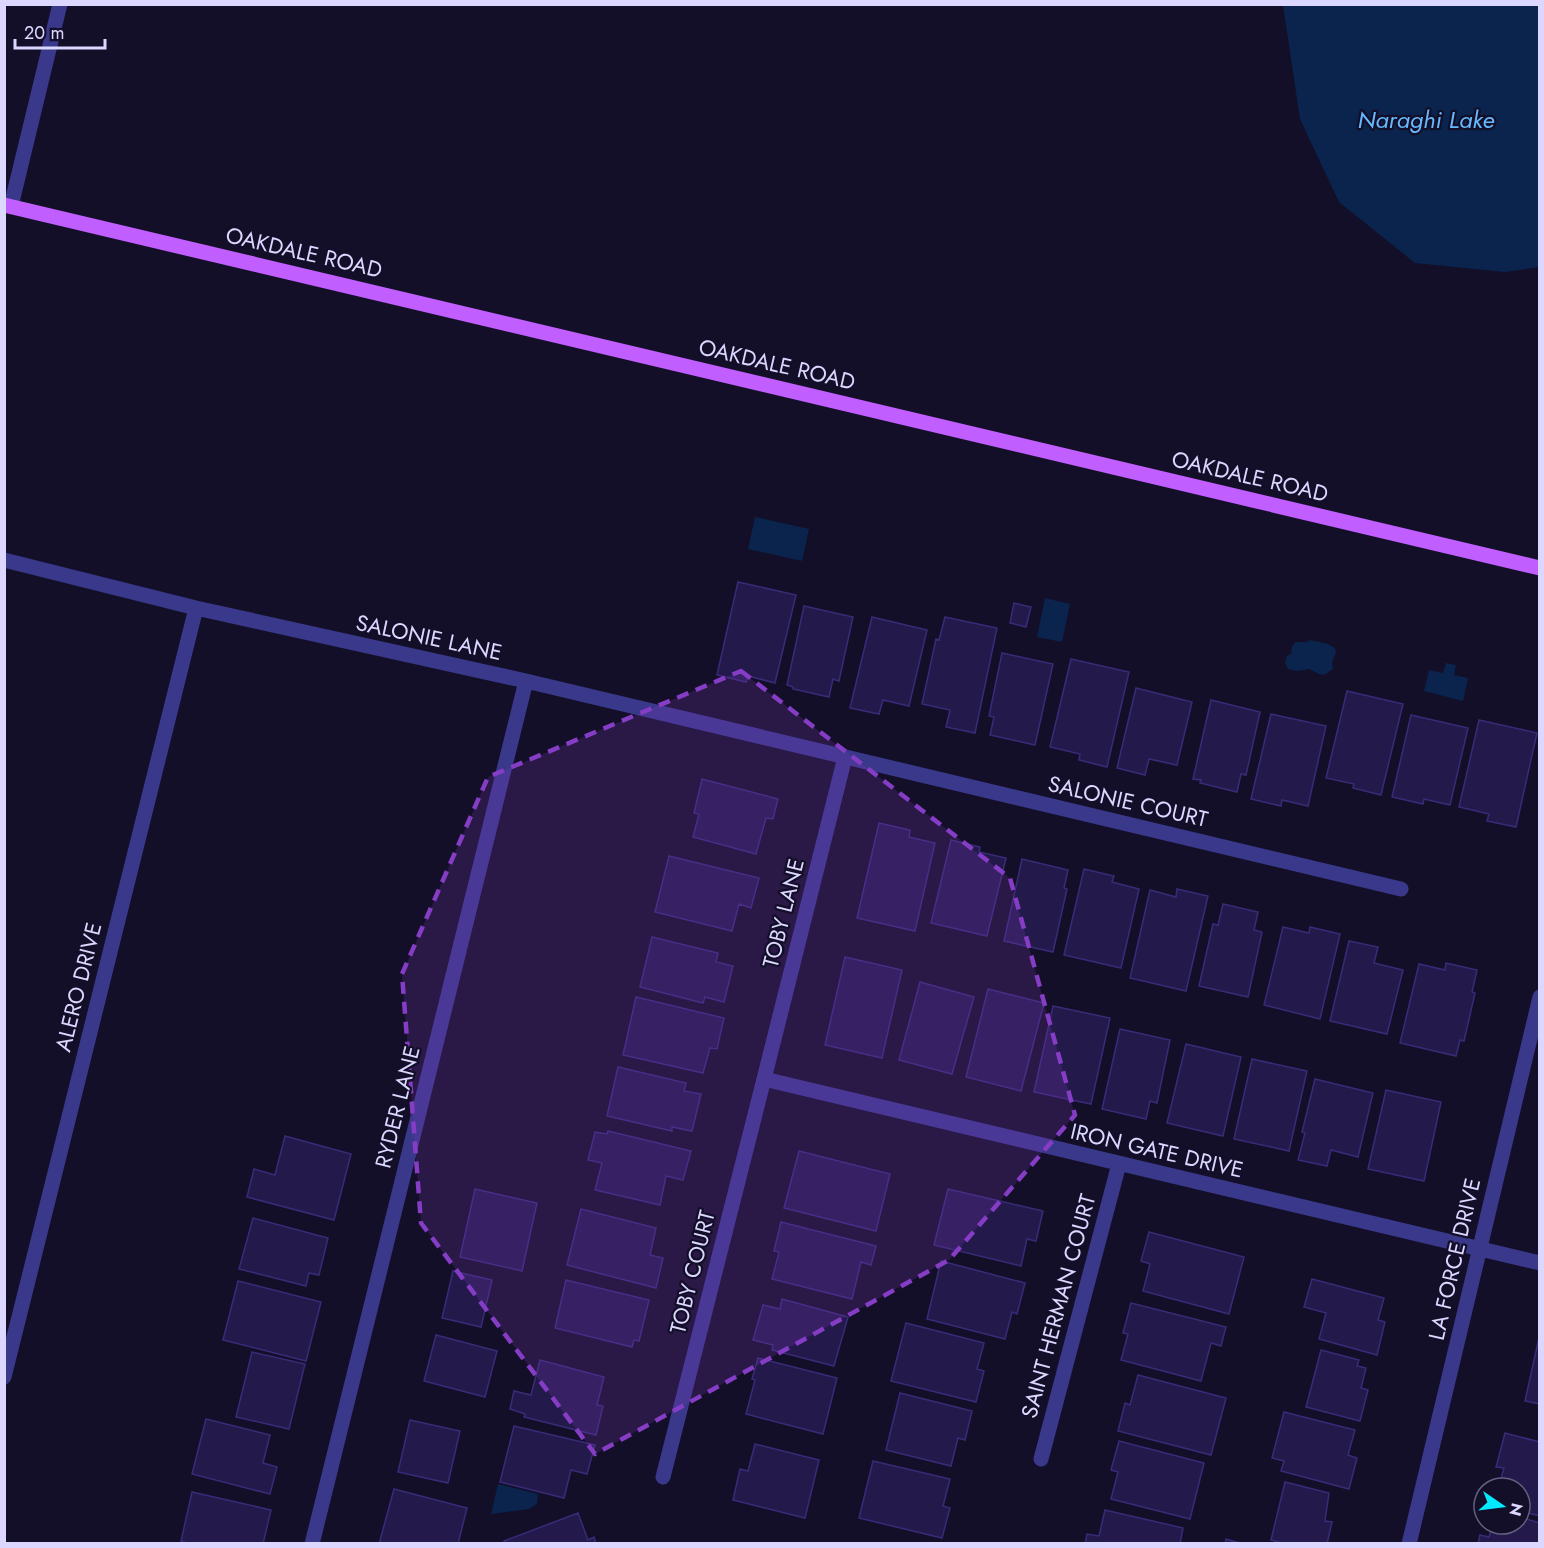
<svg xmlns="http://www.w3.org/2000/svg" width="1544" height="1548" font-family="Jost,sans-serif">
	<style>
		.water { fill: #0a244d }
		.building { fill: #231a4b; stroke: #392b78; stroke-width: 1.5 }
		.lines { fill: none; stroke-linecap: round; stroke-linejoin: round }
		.minor { stroke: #3a388a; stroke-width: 15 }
		.major { stroke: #c05eff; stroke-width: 15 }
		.marked { fill: #853dc5; fill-opacity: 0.2; stroke: #853dc5; stroke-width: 4.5; stroke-dasharray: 12 8; stroke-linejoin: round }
		.labels { text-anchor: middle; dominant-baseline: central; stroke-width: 4.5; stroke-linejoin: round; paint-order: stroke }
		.street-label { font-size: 22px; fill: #dbd7ff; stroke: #130f29 }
		.water-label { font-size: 24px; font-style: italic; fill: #65baff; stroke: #130f29 }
	</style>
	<rect width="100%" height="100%" fill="#130f29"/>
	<path class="water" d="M1283,5h256v262l-34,5 -90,-9 -76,-61 -39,-83z
		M755,517l54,12 -7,32 -54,-12z
		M1045,598l25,6 -8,38 -25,-5z
		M1310,640l18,4 7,4 1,4 -4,11 1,6 -9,6 -5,-1 -10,-5 -12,2 -9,-2 -3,-6 2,-7 4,-2 1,-8 4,-4h11z
		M1446,663l10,2 -2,10 14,3 -5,23 -39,-10 5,-21 14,3z
		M498,1484l40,10 -1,10 -8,5 -38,5z"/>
	<path class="building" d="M738,582l58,13 -21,88 -27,-7 -2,6 -29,-7z
		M1014,603l17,4 -5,20 -16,-4z
		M804,606l49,11 -14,64 -6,-2 -4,18 -36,-8v-2l-6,-2z
		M872,617l55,13 -18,76 -26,-6 -4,14 -29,-6z
		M945,617l52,11 -22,105 -29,-6 4,-17 -28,-6 14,-65 3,1z
		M1002,653l51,11 -18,81 -45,-10 4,-18 -5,-1z
		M1071,659l58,13 -22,95 -28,-7 1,-6 -30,-7z
		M1136,688l56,14 -15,63 -28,-6 -4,16 -28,-7z
		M1347,691l56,13 -22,91 -28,-7 1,-4 -28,-6z
		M1211,700l49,12 -14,63 -5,-1 -4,18 -37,-9 1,-3 -8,-1z
		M1271,714l55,12 -18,80 -26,-6 -1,6 -30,-7z
		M1411,715l57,13 -18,77 -26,-6 -1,5 -31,-7z
		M1479,720l58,13 -21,94 -29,-6 2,-7 -30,-7z
		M702,779l76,20 -5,20 -7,-1 -10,36 -63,-17 6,-23 -5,-1z
		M879,823l31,7 -1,7 26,6 -20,88 -58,-13z
		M951,840l29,7 -1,5 27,6 -19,78 -56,-13z
		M669,856l90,22 -8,30 -12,-4 -7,27 -77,-19z
		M1022,859l46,11 -4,18 3,1 -14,63 -49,-11z
		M1084,869l30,7 -2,6 27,7 -18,79 -57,-13z
		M1177,889l31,7 -22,95 -56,-13 20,-88 26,7z
		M1223,904l35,8 -4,18 8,2 -14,65 -49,-11 14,-62 5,1z
		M1283,927l26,6 1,-6 30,7 -20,85 -56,-14z
		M652,937l66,16 -2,9 17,4 -9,36 -19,-5 -2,6 -63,-16z
		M1349,941l29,6 -4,16 29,7 -16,64 -57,-13z
		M845,957l57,13 -20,88 -57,-13z
		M1446,963l31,7 -5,22 3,1 -11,48 -4,-1 -4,16 -56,-13 19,-79 26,6z
		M920,982l54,15 -22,77 -53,-14z
		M988,989l56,14 -23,88 -55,-14z
		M636,997l88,21 -7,31 -7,-1 -7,25 -80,-18z
		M1053,1006l57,12 -19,86 -57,-12z
		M1120,1029l50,11 -13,63 -7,-2 -4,18 -44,-10z
		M1186,1044l55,13 -18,79 -56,-13z
		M1252,1059l55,12 -18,80 -55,-12z
		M618,1067l68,16 -2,8 17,3 -9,37 -20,-4v4l-65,-15z
		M1315,1079l58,14 -15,64 -27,-7 -4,16 -29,-6 7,-27 -3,-1z
		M1386,1090l55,12 -17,79 -56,-12z
		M608,1131l83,20 -8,29 -17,-4 -6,29 -65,-15 7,-27 -14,-3 7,-28 12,2z
		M285,1136l66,18 -17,66 -87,-23 7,-28 21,6z
		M799,1151l91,23 -14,57 -92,-23z
		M475,1189l62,14 -15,68 -62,-14z
		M948,1189l95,22 -7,30 -9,-2 -6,27 -87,-21z
		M581,1209l75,19 -6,27 13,3 -7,30 -89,-23z
		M253,1218l75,20 -9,37 -10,-2 -3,13 -67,-17z
		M781,1222l95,24 -5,19 -10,-3 -9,37 -80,-20 7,-27 -5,-1z
		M1149,1232l95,25 -15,57 -86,-23 7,-27 -9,-3z
		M941,1261l84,22 -8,31 -5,-2 -7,27 -78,-20z
		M453,1271l39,9 -11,47 -39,-9z
		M1312,1279l72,19 -6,22 7,2 -8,33 -58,-16 7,-26 -22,-6z
		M566,1280l83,20 -10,41 -5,-1 -2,7 -77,-19z
		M238,1281l83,21 -15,59 -83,-21z
		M782,1299l66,18 -14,49 -62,-16 1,-5 -20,-5 10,-35 17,4z
		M1131,1303l95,24 -5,19 -10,-3 -10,38 -80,-21 7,-26 -5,-1z
		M906,1323l78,20 -7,26 7,2 -8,31 -85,-21z
		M1540,1333v71l-15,-3z
		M436,1335l61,16 -12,46 -61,-16z
		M1321,1350l38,10 -2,6 9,2 -5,20 7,2 -8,31 -54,-14z
		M252,1352l53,12 -16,65 -53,-12z
		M758,1358l79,20 -14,56 -77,-20 9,-34 -3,-1z
		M540,1360l64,17 -7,28 6,1 -7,29 -72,-18 1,-3 -15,-5 4,-18 17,4z
		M1138,1375l88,23 -15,57 -93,-24 7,-28 5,2z
		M900,1393l72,18 -7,29 -7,-2 -7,28 -65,-16z
		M1284,1412l71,18 -7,25 9,3 -8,31 -68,-18 3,-10 -12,-3z
		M206,1419l64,16 -7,28 14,4 -7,27 -78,-20z
		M410,1420l50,11 -12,52 -50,-11z
		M514,1426l81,19 -8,29 -16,-4 -7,28 -64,-16z
		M1505,1433l35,9v74l-20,-5v-23h-22l6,-20 -8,-1z
		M1119,1441l85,22 -14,56 -79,-20 7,-27 -7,-2z
		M755,1444l64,16 -14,58 -72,-18 7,-31 8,2z
		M873,1461l77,18 -7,27 7,2 -8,30 -83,-20z
		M1285,1482l44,11 -4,28 7,1 -5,22h-41l-15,-4z
		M394,1489l73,19 -9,36h-79z
		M192,1492l79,18 -8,34h-73l-9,-3z
		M1105,1510l78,18 -3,16h-95l2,-10 12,2z
		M578,1513l10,27 6,-3 2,7h-91l-1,-3z
		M1520,1517l20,6v21h-62l2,-9 9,2 4,-13h27z
		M1226,1539l17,5h-18z"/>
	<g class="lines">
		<path class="minor" d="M11,206l49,-202
			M4,560l192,48 330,73 875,208
			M764,1079l776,184
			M4,1377l192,-769
			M1041,1459l78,-295
			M663,1477l101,-398 81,-322
			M312,1544l214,-863
			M1409,1544l131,-547"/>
		<path class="major" d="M4,205l1536,363"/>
	</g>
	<path class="marked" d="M741,671l269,207 65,237 -126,145 -354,194 -174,-231 -19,-249 86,-197z"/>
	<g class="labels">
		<g class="street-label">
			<text transform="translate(304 252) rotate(13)">OAKDALE ROAD</text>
			<text transform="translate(777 364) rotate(13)">OAKDALE ROAD</text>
			<text transform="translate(1250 476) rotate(13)">OAKDALE ROAD</text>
			<text transform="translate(429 637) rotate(12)">SALONIE LANE</text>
			<text transform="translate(1128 801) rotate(13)">SALONIE COURT</text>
			<text transform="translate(783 913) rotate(-76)">TOBY LANE</text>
			<text transform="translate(78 987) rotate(-76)">ALERO DRIVE</text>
			<text transform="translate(397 1107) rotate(-76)">RYDER LANE</text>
			<text transform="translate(1157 1150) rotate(13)">IRON GATE DRIVE</text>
			<text transform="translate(1454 1259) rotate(-77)">LA FORCE DRIVE</text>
			<text transform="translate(692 1272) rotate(-76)">TOBY COURT</text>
			<text transform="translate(1058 1306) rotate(-75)">SAINT HERMAN COURT</text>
		</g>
		<g class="water-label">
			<text x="1426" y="119">Naraghi Lake</text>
		</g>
	</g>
	<rect width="1544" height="1548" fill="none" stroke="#dbd7ff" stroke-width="12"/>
	<g transform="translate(1502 1506) rotate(104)"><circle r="28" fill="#130f29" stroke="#635f7f" stroke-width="1.5"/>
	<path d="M0-4.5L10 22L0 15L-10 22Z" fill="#03eaff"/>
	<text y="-9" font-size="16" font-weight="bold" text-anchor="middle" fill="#dbd7ff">N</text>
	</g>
	<path d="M15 39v9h90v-9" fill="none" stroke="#dbd7ff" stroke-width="3"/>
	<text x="24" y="39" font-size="18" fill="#dbd7ff" stroke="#130f29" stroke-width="4.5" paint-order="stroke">20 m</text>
</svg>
